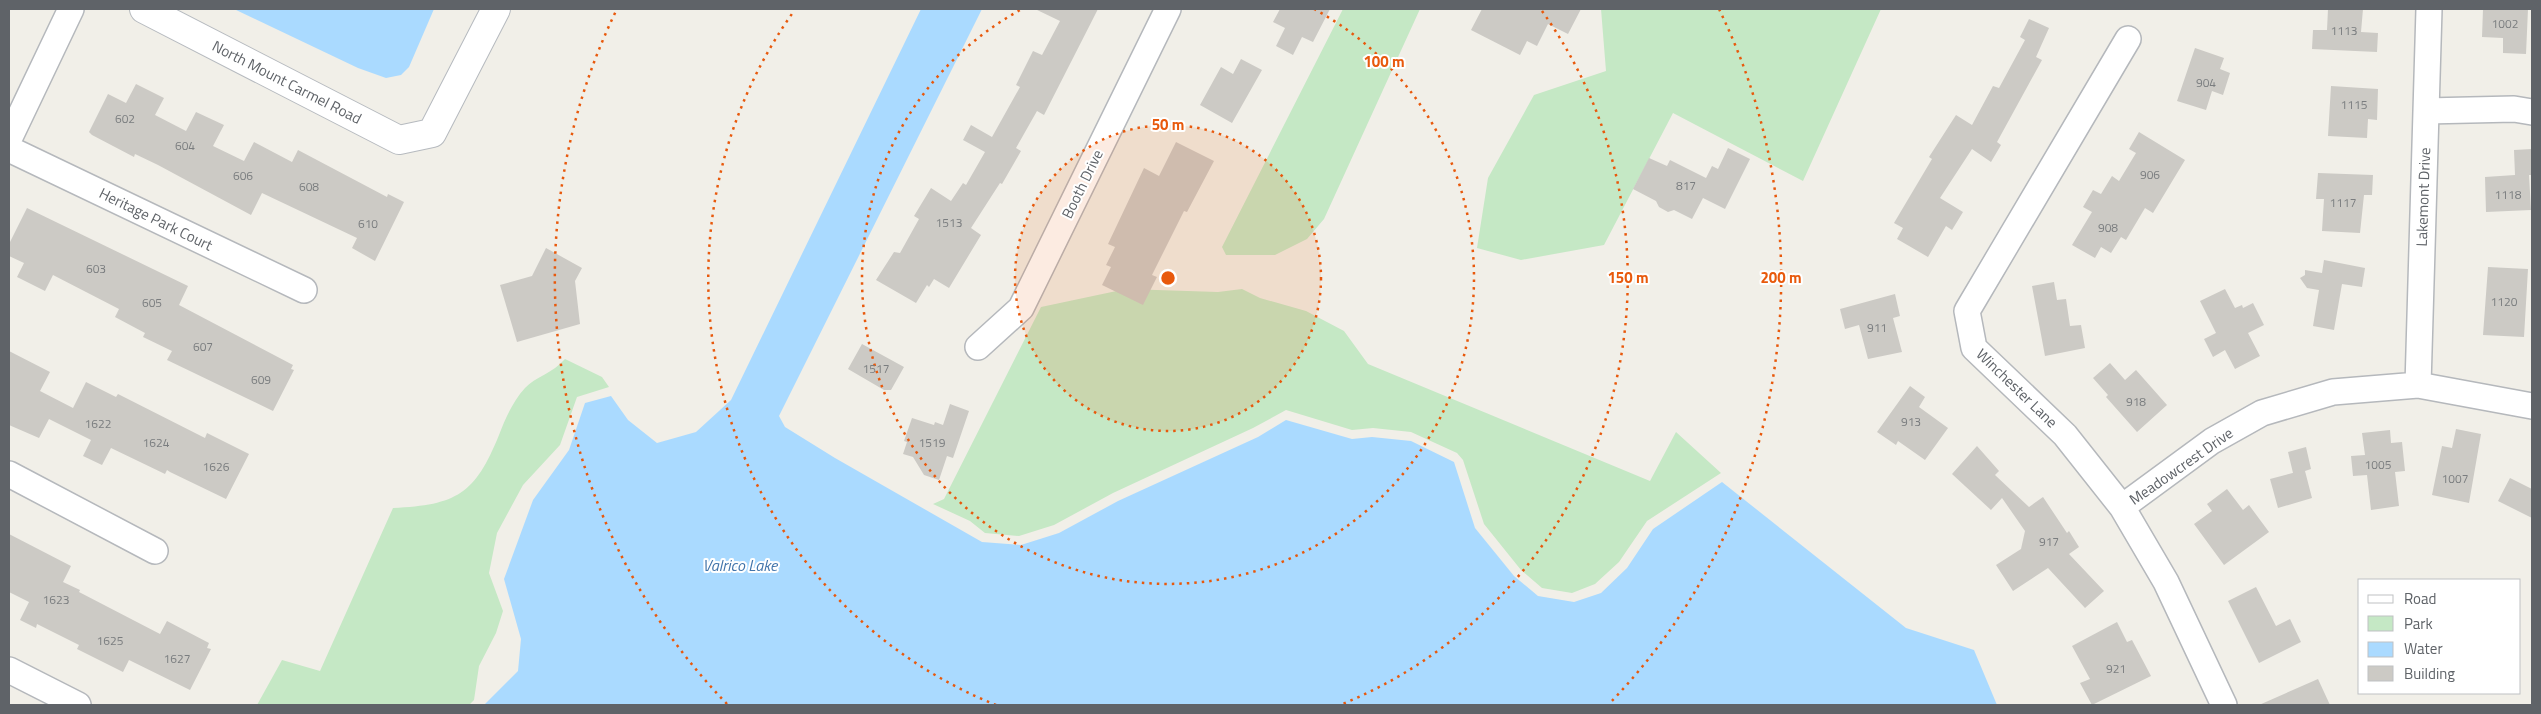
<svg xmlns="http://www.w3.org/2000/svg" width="2541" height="714" font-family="'Titillium Web',sans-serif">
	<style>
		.green { fill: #c5e8c5 }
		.water { fill: #aadaff }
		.building { fill: #cccac5 }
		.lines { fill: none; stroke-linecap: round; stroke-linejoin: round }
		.street-casing { stroke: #b5b8bc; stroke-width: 28 }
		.secondary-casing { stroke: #b6babf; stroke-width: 30 }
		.street { stroke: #fff; stroke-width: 25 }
		.secondary { stroke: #fff; stroke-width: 28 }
		.ring { fill: none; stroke: #e8590c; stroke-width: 2.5; stroke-dasharray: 2.5 5 }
		.labels { text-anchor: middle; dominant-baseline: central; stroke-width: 4; stroke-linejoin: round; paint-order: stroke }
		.number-label { font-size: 12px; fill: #7a7d7f }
		.street-label { font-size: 15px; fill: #5f6368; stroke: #fff }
		.water-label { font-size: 16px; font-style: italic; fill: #4174aa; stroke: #fff }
		.centre { fill: #e8590c; stroke: #fff; stroke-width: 2.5 }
		.ring-label { font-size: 15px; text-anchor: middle; font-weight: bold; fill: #e8590c; stroke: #fff; stroke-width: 4; stroke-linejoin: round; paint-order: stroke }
	</style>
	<rect width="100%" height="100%" fill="#f1efe8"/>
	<path class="green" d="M1343,9h77l-96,210 -17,20 -32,16h-49l-4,-8z
		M1601,9h280l-78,172 -130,-68 -69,132 -83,15 -44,-12 11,-70 46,-83 72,-24z
		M1126,289l92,3 24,-3 18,9 46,13 38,20 24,33 282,117 26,-49 45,41 -74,48 -28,41 -24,22 -23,9 -30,-5 -21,-18 -37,-46 -21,-64 -6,-7 -46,-21 -38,-4 -21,2 -66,-20 -33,18 -140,65 -59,32 -35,11 -34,-3 -15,-12 -37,-17 11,-5 97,-192z
		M565,359l37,18 7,10 -32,10 -17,48 -37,40 -26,48 -8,40 14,38 -7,22 -17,33 -5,34 -5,5h-212l25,-45 38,11 73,-163c64,-3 82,-14 106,-73 6,-16 14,-34 26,-47 10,-11 28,-15 40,-29z"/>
	<path class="water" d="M234,9h200l-25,58 -8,8 -15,3 -28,-10z
		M921,9h61l-203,407 6,11 50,31 147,84 39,3 38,-12 59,-32 140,-64 28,-17 66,19 20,-2 39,4 43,21 21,66 39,48 24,20 36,6 27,-9 26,-25 26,-39 69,-47 184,146 68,22 23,55h-1513l34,-34 3,-32 -17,-60 29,-79 36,-50 16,-47 26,-7 17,24 29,23 39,-11 35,-32z"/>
	<path class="building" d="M1035,9h63l-54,106 -7,-4 -21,37 5,3 -19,33 -2,-1 -29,45 10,7 -32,53 -15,-9 -5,8 -2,-2 -11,18 -40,-23 18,-28 6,1 19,-34 -5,-3 17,-28 20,13 12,-18 3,2 19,-33 -22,-12 8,-15 21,12 28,-50 -4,-2 17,-34 9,4 18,-34z
		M1280,9h50l-17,33 -11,-5 -9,18 -17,-9 9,-18 -12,-6z
		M1482,9h99l-13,25 -20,-10 -11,22 -10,-5 -7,14 -49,-25z
		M2328,9h35l-2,23 17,1 -1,19 -65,-3 1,-19h14z
		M2483,9h45l-2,45 -23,-1v-15l-21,-1z
		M2029,19l20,9 -13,29 6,3 -45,82 4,3 -10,17 -19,-13 -32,49 23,14 -11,18 -6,-4 -18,31 -31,-18 6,-11 -9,-5 38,-64 -3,-2 27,-42 16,10 21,-39 6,2 26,-48 -5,-3z
		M2195,48l29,10 -4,11 10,4 -7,22 -11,-4 -6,19 -29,-9z
		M1241,59l21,11 -30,53 -32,-18 21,-38 12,7z
		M136,84l28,14 -9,17 31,16 10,-19 28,13 -11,21 31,15 10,-19 38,20 6,-12 89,47 1,-3 16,8 -29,59 -23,-13 5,-10 -95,-45 -11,22 -93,-50 -23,-11 -1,3 -42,-22 -3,-3 19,-38 18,9z
		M2331,86l47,3 -1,31 -9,-1 -1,19 -39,-2z
		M2139,132l46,28 -32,53 -8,-5 -19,32 -5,-3 -10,16 -10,-6 -6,11 -23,-13 20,-33 -9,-5 10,-17 8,4 11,-18 7,5 17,-28 -7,-4z
		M1176,142l38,19 -27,51 -3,-1 -32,64 5,2 -14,28 -41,-20 9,-18 -5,-2 9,-18 -7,-3 36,-76 15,8z
		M1728,148l22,11 -25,50 -22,-11 -11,21 -18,-9 -6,2 -9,-5 -3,-6 -23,-12 16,-31 18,8 3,-6 36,18 6,-12 6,3z
		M2532,149v26h-5h2l2,35 -45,2 -1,-35 30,-2 -1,-25z
		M2318,173l55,2 -1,20h-8l-4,38 -38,-2 2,-32h-8z
		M27,208l161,78 -9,19 114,60 -2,4 3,1 -21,41 -106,-51 5,-9 -29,-14 2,-4 -30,-16 4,-8 -66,-34 -8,16 -28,-14 7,-14 -15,-7v-12z
		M546,248l36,20 -7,13 5,43 -63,18 -17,-57 32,-9z
		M2324,260l41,8 -3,19 -20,-3 -8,46 -21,-4 6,-36 -12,-2 -7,-10 5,-3v-5l17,3z
		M2488,267l40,2 -4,68 -41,-2z
		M2054,282l3,18 9,-1 4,27 11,-1 4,23 -40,8 -13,-70z
		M2225,289l10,19 7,-3 1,3 10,-5 11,22 -16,8 12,23 -25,13 -10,-19 -12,7 -9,-18 12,-6 -16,-32z
		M1895,294l5,22 -7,2 9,34 -34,7 -9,-34 -14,4 -5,-20z
		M862,344l42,23 -13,23h-7l-36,-21z
		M9,351l41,21 -10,19 33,17 13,-26 30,15 2,-3 87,44 2,-5 42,21 -23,45 -56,-27 -3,-2 -2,4 -54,-26 -9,17 -19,-9 8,-16 -42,-21 -10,19 -30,-13z
		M2110,363l15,17 11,-10 31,35 -30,27 -31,-35 2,-2 -15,-17z
		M1910,386l15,11 -6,10 29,21 -23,32 -27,-19 -2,4 -19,-13z
		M950,404l19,7 -16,47 -6,-2 -8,24 -15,-5 -11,-18 -10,-3 4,-12 -3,-1 8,-23 22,7 1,-3 8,3z
		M2456,429l25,5 -12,69 -37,-8 10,-49 10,2z
		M2390,430l1,13 11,-1 3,29 -10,1 4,34 -28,4 -4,-35 -14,1 -2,-20 14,-1 -3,-22z
		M1977,446l22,25 -4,4 34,32 14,-10 24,36 2,-2 10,16 -10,7 35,37 -19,17 -37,-40 -35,23 -17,-26 25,-16 4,-18 -23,-33 -11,12 -39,-36z
		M2306,447l5,22 -6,2 7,27 -34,10 -8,-29 30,-8 -7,2 -5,-21z
		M2510,478l22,11v29l-34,-17z
		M2227,489l16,21 6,-5 20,27 -45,33 -30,-41 18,-13 -5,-7z
		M9,534l62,32 -8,16 17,8 -1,2 81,42 7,-13 42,22 -2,5 4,1 -21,41 -61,-30 -6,12 -46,-23 2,-4 -42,-21 -1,4 -16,-8 9,-18 -20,-10z
		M2256,587l20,39 14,-7 11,23 -42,21 -31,-62z
		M2117,622l10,20 5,-2 19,36 -59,29 -12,-22 10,-4 -18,-33z
		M2318,679l12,26h-71z"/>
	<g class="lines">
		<g class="street-casing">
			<path id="street" d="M2128,39l-161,272 7,37 91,87 57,72 44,75 58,123
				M2426,111l88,-2 18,3
				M9,139l62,-130
				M9,149l295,141
				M978,347l43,-39 147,-299
				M2418,385l11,-376
				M9,474l146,77
				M2122,507l90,-66 50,-28 71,-21 85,-7 114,21
				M9,670l69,35"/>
		</g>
		<g class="secondary-casing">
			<path id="secondary" d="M144,9l255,131 33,-7 64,-124"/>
		</g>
		<use href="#street" class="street"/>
		<use href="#secondary" class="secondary"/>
	</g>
	<circle cx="1168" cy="278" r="153" fill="#e8590c" fill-opacity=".12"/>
	<g class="ring">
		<circle cx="1168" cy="278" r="153"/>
		<path d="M1314 9A306 306 0 1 1 1022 9"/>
		<path d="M996 705A460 460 0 0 1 794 11M1542 11A460 460 0 0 1 1340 705"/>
		<path d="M727 704A613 613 0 0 1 617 9M1719 9A613 613 0 0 1 1609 704"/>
	</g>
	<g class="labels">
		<g class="number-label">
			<text x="2505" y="23">1002</text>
			<text x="2344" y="30">1113</text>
			<text x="2206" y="82">904</text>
			<text x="2354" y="104">1115</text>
			<text x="125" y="118">602</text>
			<text x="185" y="145">604</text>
			<text x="2150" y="174">906</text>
			<text x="243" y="175">606</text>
			<text x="1686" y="185">817</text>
			<text x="309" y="186">608</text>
			<text x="2508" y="194">1118</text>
			<text x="2343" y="202">1117</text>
			<text x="949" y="222">1513</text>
			<text x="368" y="223">610</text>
			<text x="2108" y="227">908</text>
			<text x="96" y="268">603</text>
			<text x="2504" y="301">1120</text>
			<text x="152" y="302">605</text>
			<text x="1877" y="327">911</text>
			<text x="203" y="346">607</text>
			<text x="876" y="368">1517</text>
			<text x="261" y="379">609</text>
			<text x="2136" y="401">918</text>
			<text x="1911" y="421">913</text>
			<text x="98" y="423">1622</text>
			<text x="156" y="442">1624</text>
			<text x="932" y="442">1519</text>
			<text x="2378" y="464">1005</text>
			<text x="216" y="466">1626</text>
			<text x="2455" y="478">1007</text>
			<text x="2049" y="541">917</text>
			<text x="56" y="599">1623</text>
			<text x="110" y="640">1625</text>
			<text x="177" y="658">1627</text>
			<text x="2116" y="668">921</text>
		</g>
		<g class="street-label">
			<text transform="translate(287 82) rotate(27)">North Mount Carmel Road</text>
			<text transform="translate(1082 184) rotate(-64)">Booth Drive</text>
			<text transform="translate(2423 197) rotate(-88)">Lakemont Drive</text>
			<text transform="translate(156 219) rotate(26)">Heritage Park Court</text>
			<text transform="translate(2017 388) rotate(44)">Winchester Lane</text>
			<text transform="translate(2181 466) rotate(-35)">Meadowcrest Drive</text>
		</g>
		<g class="water-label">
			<text x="740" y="565">Valrico Lake</text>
		</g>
	</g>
	<circle cx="1168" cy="278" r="8" class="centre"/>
	<g class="ring-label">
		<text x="1384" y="67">100 m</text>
		<text x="1168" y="130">50 m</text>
		<text x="1628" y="283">150 m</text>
		<text x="1781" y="283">200 m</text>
	</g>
	<rect width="2541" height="714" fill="none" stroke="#5f6368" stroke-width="20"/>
	<rect x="2358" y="579" width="162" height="115" fill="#ffffff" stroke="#bfc1c3"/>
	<rect x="2368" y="595" width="25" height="8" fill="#ffffff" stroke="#bfc1c3"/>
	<text x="2404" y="604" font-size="15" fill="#5f6368">Road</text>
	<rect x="2368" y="616" width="25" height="15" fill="#c5e8c5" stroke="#bfc1c3"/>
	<text x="2404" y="629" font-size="15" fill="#5f6368">Park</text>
	<rect x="2368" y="642" width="25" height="15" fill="#aadaff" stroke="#bfc1c3"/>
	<text x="2404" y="654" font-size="15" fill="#5f6368">Water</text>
	<rect x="2368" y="666" width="25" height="15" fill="#cccac5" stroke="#bfc1c3"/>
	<text x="2404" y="679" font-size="15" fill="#5f6368">Building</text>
</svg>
